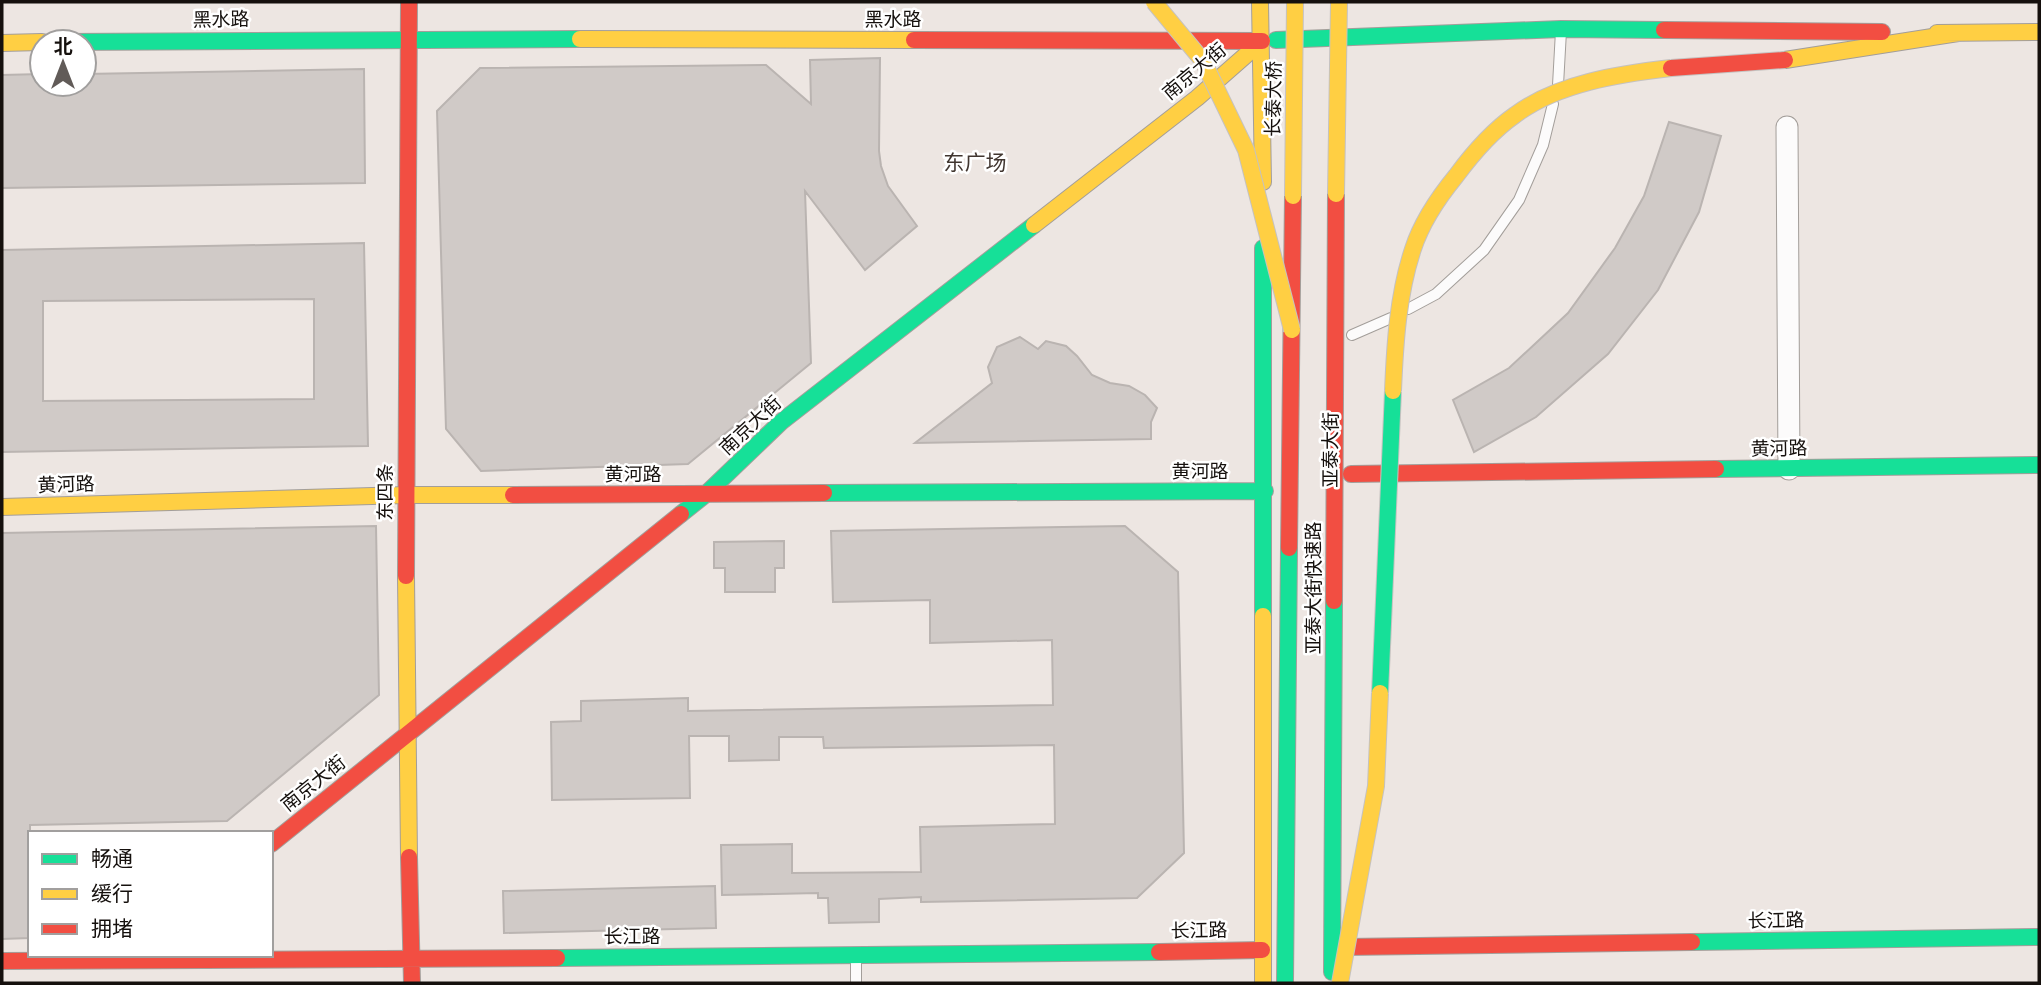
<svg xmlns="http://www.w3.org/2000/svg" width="2041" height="985" font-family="'Noto Serif','Noto Sans SC',serif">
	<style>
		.building { fill: #d0cac7; stroke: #bab4b1; stroke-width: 2; fill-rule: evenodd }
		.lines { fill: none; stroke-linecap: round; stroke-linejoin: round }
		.lane-casing { stroke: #a39e9a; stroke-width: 12 }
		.street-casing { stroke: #a39e9a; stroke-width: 23 }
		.fast-casing { stroke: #a39e9a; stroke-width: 18 }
		.slow-casing { stroke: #a39e9a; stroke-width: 18 }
		.jam-casing { stroke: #a39e9a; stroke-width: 18 }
		.lane { stroke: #fcfbfb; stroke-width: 10 }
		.street { stroke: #fcfbfb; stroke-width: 21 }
		.fast { stroke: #16e098; stroke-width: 16 }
		.slow { stroke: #ffcf43; stroke-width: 16 }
		.jam { stroke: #f24e42; stroke-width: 16 }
		.fast-bridge-casing { stroke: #c5c2c0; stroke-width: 18; stroke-linecap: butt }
		.slow-bridge-casing { stroke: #c5c2c0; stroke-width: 18; stroke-linecap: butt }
		.jam-bridge-casing { stroke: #c5c2c0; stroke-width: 18; stroke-linecap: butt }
		.fast-bridge { stroke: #16e098; stroke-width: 16 }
		.slow-bridge { stroke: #ffcf43; stroke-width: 16 }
		.jam-bridge { stroke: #f24e42; stroke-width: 16 }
		.labels { text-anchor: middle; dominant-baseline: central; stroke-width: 5; stroke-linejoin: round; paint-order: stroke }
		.street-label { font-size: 19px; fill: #15100d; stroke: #fff }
		.neighbourhood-label { font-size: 21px; fill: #413630; stroke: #fff }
	</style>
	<rect width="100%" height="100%" fill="#ede6e2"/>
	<path class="building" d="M880,58l-1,93 2,15 7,20 29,40 -52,44 -60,-79 6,172 -123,101 -207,7 -35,-42 -9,-318 43,-43 286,-3 45,39 -1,-44z
		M364,69l1,114 -363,5v-113l40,-1v10h42v-10z
		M1669,122l52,14 -22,76 -41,78 -50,64 -72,63 -62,35 -21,-52 56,-32 59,-55 47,-65 29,-52z
		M364,243l4,203 -366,6v-202zM314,299v100l-271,2v-100z
		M1020,337l18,12 8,-8 20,5 11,10 15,19 18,8 19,3 16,9 12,13 -6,14v17l-236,4 77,-60 -4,-16 9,-20z
		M376,526l3,169 -152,126 -197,4v113l-28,1v-406z
		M1125,526l53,46 6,281 -47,45 -216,4v-5l-42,2v23l-50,1 -1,-25h-10v-5l-96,2 -1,-50 71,-1v29l129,-1 -1,-45 135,-3 -1,-79 -230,3 -1,-11h-44v23l-50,1v-25h-40l1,62 -138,2 -1,-78 30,-1v-20l107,-3v13l365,-6 -1,-65 -122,3v-43l-97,2 -2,-71z
		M784,541v27h-9v24h-50v-24h-11v-26z
		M715,886l1,42 -212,5 -1,-42z"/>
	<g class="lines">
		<g class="lane-casing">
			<path id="lane" d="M1558,85l3,-54
				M1408,309l28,-15 48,-44 35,-50 24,-55 10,-41
				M1352,335l39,-17
				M856,956v27"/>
		</g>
		<g class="street-casing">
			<path id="street" d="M1787,127l2,342"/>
		</g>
		<g class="fast-casing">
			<path id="fast" d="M1276,40l285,-11 103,1
				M63,42l517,-3
				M1263,248v368
				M1716,469l323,-4
				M824,493l441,-2
				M681,514l25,-20 75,-72 253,-197
				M1692,942l347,-5
				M557,958l602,-6
				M1332,972l2,-371
				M1285,983l4,-435"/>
		</g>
		<g class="slow-casing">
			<path id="slow" d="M1260,2l3,180
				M1937,33l102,-1
				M580,39l334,1
				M2,43l40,-1
				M1785,60l173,-27
				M1034,225l163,-127 65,-57
				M2,507l404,-12h107
				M406,576l3,281
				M1263,616v367"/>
		</g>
		<g class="jam-casing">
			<path id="jam" d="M1664,30l218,2
				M914,40l348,1
				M1351,474l365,-5
				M513,495l311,-2
				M1289,548l4,-352
				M406,576l3,-574
				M1334,601l2,-407
				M271,844l410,-330
				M409,857l3,126
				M1346,947l346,-5
				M1159,952l103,-2
				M2,961l555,-3"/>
		</g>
		<use href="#lane" class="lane"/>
		<use href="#street" class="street"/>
		<use href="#fast" class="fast"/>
		<use href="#slow" class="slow"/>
		<use href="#jam" class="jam"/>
		<g class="fast-bridge-casing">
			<path id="fast-bridge" d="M1380,693l13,-302"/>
		</g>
		<g class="slow-bridge-casing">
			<path id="slow-bridge" d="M1154,2l49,59 43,89 46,180
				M1336,194l3,-192
				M1293,196l2,-194
				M1393,391c2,-48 5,-97 20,-142 9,-28 25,-51 43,-73 17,-23 36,-45 59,-61 43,-32 104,-41 156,-47
				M1340,983l36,-197 4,-93"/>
		</g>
		<g class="jam-bridge-casing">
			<path id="jam-bridge" d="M1671,68l114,-8"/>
		</g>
		<use href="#fast-bridge" class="fast-bridge"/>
		<use href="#slow-bridge" class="slow-bridge"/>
		<use href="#jam-bridge" class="jam-bridge"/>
	</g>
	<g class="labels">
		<g class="street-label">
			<text transform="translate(221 19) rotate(-1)">黑水路</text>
			<text x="893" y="19">黑水路</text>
			<text transform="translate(1194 71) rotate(-40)">南京大街</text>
			<text transform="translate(1273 99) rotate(-89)">长泰大桥</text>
			<text transform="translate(750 425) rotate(-43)">南京大街</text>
			<text transform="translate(1779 448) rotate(-1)">黄河路</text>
			<text transform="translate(1330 450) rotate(-90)">亚泰大街</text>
			<text x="1200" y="471">黄河路</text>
			<text x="633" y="474">黄河路</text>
			<text transform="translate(66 484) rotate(-2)">黄河路</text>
			<text transform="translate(385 492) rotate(-90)">东四条</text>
			<text transform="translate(1313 588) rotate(-90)">亚泰大街快速路</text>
			<text transform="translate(313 783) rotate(-39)">南京大街</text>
			<text transform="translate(1776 920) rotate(-1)">长江路</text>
			<text transform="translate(1199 930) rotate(-1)">长江路</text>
			<text x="632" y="936">长江路</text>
		</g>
		<g class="neighbourhood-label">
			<text x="975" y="162">东广场</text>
		</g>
	</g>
	<rect width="2041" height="985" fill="none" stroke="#15100d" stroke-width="7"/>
	<rect x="28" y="831" width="245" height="126" fill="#ffffff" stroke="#a19f9e" stroke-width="2"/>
	<rect x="42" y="854" width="35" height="10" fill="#16e098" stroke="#a19f9e" stroke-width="2"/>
	<text x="91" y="866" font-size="21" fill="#15100d">畅通</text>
	<rect x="42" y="889" width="35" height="10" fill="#ffcf43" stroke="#a19f9e" stroke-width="2"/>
	<text x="91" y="901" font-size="21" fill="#15100d">缓行</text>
	<rect x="42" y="924" width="35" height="10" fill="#f24e42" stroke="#a19f9e" stroke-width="2"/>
	<text x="91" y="936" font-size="21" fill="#15100d">拥堵</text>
	<g transform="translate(63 63)"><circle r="33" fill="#ffffff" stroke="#a19f9e" stroke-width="2"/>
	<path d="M0-5L12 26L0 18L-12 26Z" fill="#615b58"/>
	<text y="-10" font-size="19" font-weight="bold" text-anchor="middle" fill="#15100d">北</text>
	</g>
</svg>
